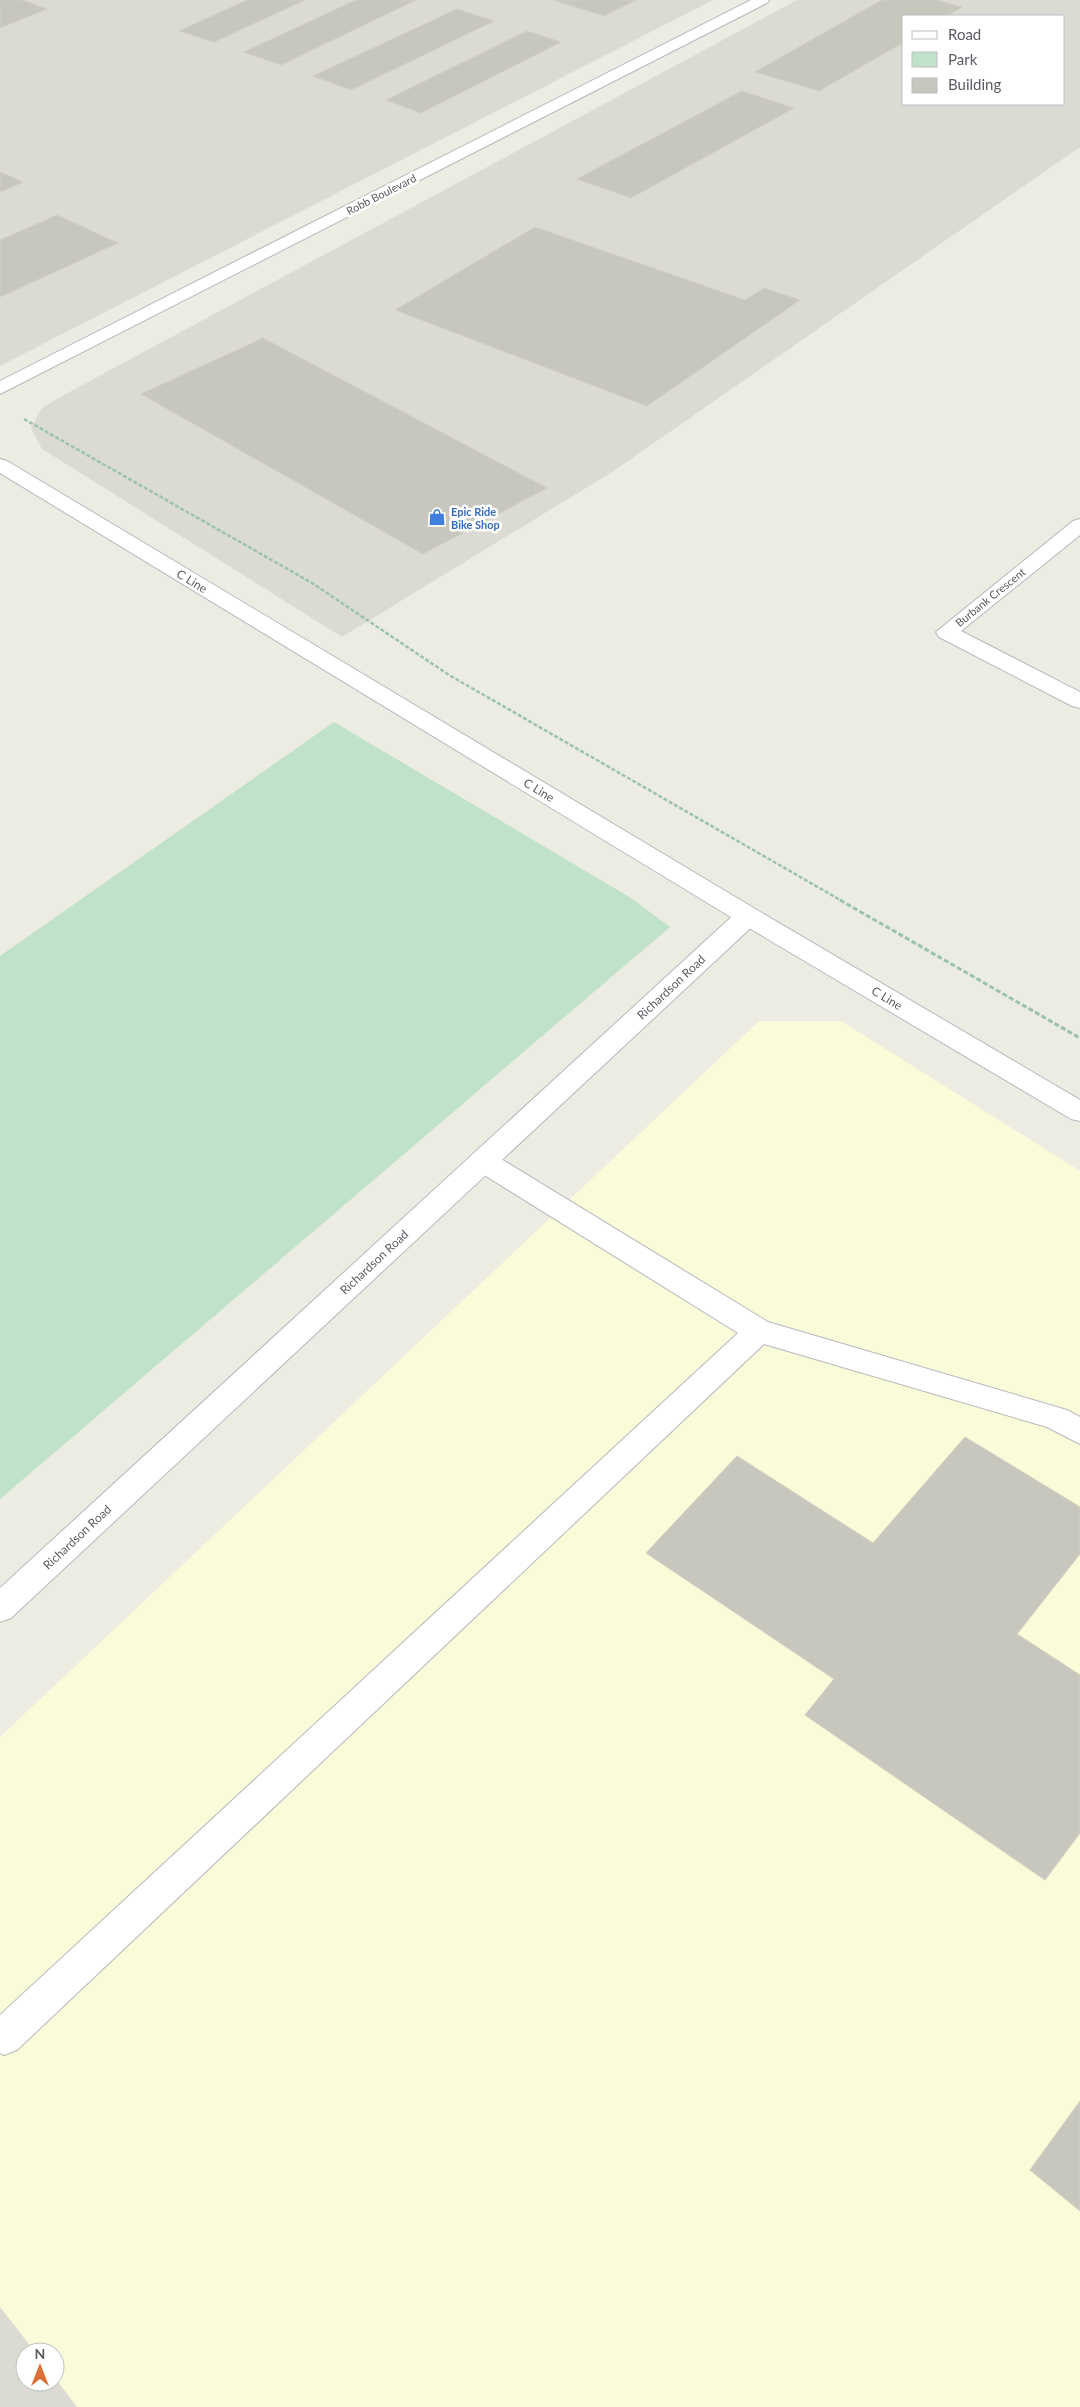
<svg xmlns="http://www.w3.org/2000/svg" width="1080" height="2407" font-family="Lato,sans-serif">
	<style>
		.commercial { fill: #fafbd8 }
		.industrial { fill: #dbdbd4; fill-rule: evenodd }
		.green { fill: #c0e2c9 }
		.building { fill: #c7c7be; stroke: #d0cfc1 }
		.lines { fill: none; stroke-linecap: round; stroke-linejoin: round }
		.lane-casing { stroke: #b7b8be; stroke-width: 2 }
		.street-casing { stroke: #b7b8be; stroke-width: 2 }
		.secondary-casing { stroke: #b8b9c0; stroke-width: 2 }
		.path-far1 { stroke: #9ac2af; stroke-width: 2.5; stroke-dasharray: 4 2; stroke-linecap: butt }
		.path { stroke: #9ac2af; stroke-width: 3; stroke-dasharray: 5 2.5; stroke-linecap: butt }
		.lane { fill: #fff; fill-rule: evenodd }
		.street { fill: #fff; fill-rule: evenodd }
		.secondary { fill: #fff; fill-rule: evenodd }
		.labels { text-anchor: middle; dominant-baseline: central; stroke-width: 5; stroke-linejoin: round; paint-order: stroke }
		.far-street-label { font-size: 11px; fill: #5a5c62; stroke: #fff }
		.far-shop-label { font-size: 11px; font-weight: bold; fill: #366cbe; stroke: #fff; text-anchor: start }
		.street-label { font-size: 12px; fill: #5a5c62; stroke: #fff }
	</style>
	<rect width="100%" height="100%" fill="#ecece2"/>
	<path class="commercial" d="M759,1021h82l239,150v1236h-1003l-22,-29v-26h-20l-35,-45v-570z"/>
	<path class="industrial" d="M0,0h713l-713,366z
		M797,0h283v147l-468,325 -270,165 -300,-188 -11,-21 10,-19 23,-14zM904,16h160v88h-160z
		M0,2307l35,45h-10v30h30v-4l22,29h-77z"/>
	<path class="green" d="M334,722l297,176 39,29 -670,572v-543z"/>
	<path class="building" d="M0,0h23l24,9 -47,19z
		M247,0h58l-91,42 -35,-11z
		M356,0h60l-135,65 -37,-13z
		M553,0h83l-32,16z
		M882,0h54l26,7 -15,9h-43v26l-85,49 -64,-19z
		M457,9l37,12 -143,69 -38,-14z
		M527,31l34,11 -140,71 -35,-13z
		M742,91l52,17 -163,90 -54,-19z
		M0,172l23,10 -23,10z
		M57,215l61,28 -118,54v-57z
		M535,227l210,73 19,-12 36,12 -153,106 -252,-96z
		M263,338l284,150 -124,66 -282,-160z
		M965,1437l115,70v47l-63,80 63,41v158l-35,47 -240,-165 29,-36 -188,-126 91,-97 136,87z
		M1080,2101v110l-50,-41z"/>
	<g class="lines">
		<g class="lane-casing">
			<path id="lane" d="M483,1151l10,3 275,168 299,88 13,7v27l-33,-17 -283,-83 -747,706 -13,5 -4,-2v-38l738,-682 -265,-165 -4,-7 4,-7z"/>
		</g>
		<g class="street-casing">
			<path id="street" d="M751,0h18l-2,3 -767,391v-13z
				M1080,519v16l-119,96 119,61v16l-8,-2 -133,-69 -3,-5 137,-111z
				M748,908l9,2 3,6 -3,6 -746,696 -11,4v-34l739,-678z"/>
		</g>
		<g class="secondary-casing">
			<path id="secondary" d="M0,459l7,2 750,449 323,190v21l-9,-2 -332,-197 -739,-449z"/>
		</g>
		<path class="path-far1" d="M24,419l288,164 137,92 393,226"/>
		<path class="path" d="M840,900l240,138"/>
		<use href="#lane" class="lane"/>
		<use href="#street" class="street"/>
		<use href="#secondary" class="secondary"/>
	</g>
	<defs>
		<g id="shop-bare" transform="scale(1.35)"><path d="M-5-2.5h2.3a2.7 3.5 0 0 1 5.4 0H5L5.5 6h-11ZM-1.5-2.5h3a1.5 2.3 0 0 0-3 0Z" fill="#3f7fe0" stroke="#fff" stroke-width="2.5" paint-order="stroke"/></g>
	</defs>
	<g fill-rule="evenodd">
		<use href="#shop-bare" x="437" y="517"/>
	</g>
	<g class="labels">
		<g class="far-street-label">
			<text transform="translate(381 194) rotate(-27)">Robb Boulevard</text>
			<text transform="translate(990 597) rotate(-39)">Burbank Crescent</text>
		</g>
		<g class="far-shop-label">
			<text x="451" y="511">Epic Ride<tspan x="451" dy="13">Bike Shop</tspan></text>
		</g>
		<g class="street-label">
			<text transform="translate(192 581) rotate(31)">C Line</text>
			<text transform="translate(539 790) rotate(31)">C Line</text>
			<text transform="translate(671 987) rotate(-43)">Richardson Road</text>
			<text transform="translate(887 998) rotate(31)">C Line</text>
			<text transform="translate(374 1262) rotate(-43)">Richardson Road</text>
			<text transform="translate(77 1537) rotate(-43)">Richardson Road</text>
		</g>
	</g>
	<rect x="902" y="15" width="162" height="90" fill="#ffffff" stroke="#bdbec0"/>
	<rect x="912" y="31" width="25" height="8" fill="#ffffff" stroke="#bdbec0"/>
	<text x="948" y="40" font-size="15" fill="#5a5c62">Road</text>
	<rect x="912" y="52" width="25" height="15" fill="#c0e2c9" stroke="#bdbec0"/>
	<text x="948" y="65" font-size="15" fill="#5a5c62">Park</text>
	<rect x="912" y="78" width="25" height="15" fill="#c7c7be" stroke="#bdbec0"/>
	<text x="948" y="90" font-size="15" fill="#5a5c62">Building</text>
	<g transform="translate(40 2367)"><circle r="24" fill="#ffffff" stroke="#bdbec0"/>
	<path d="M0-4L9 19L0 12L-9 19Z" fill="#dd6e37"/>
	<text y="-8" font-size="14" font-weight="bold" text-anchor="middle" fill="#5a5c62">N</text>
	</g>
</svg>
